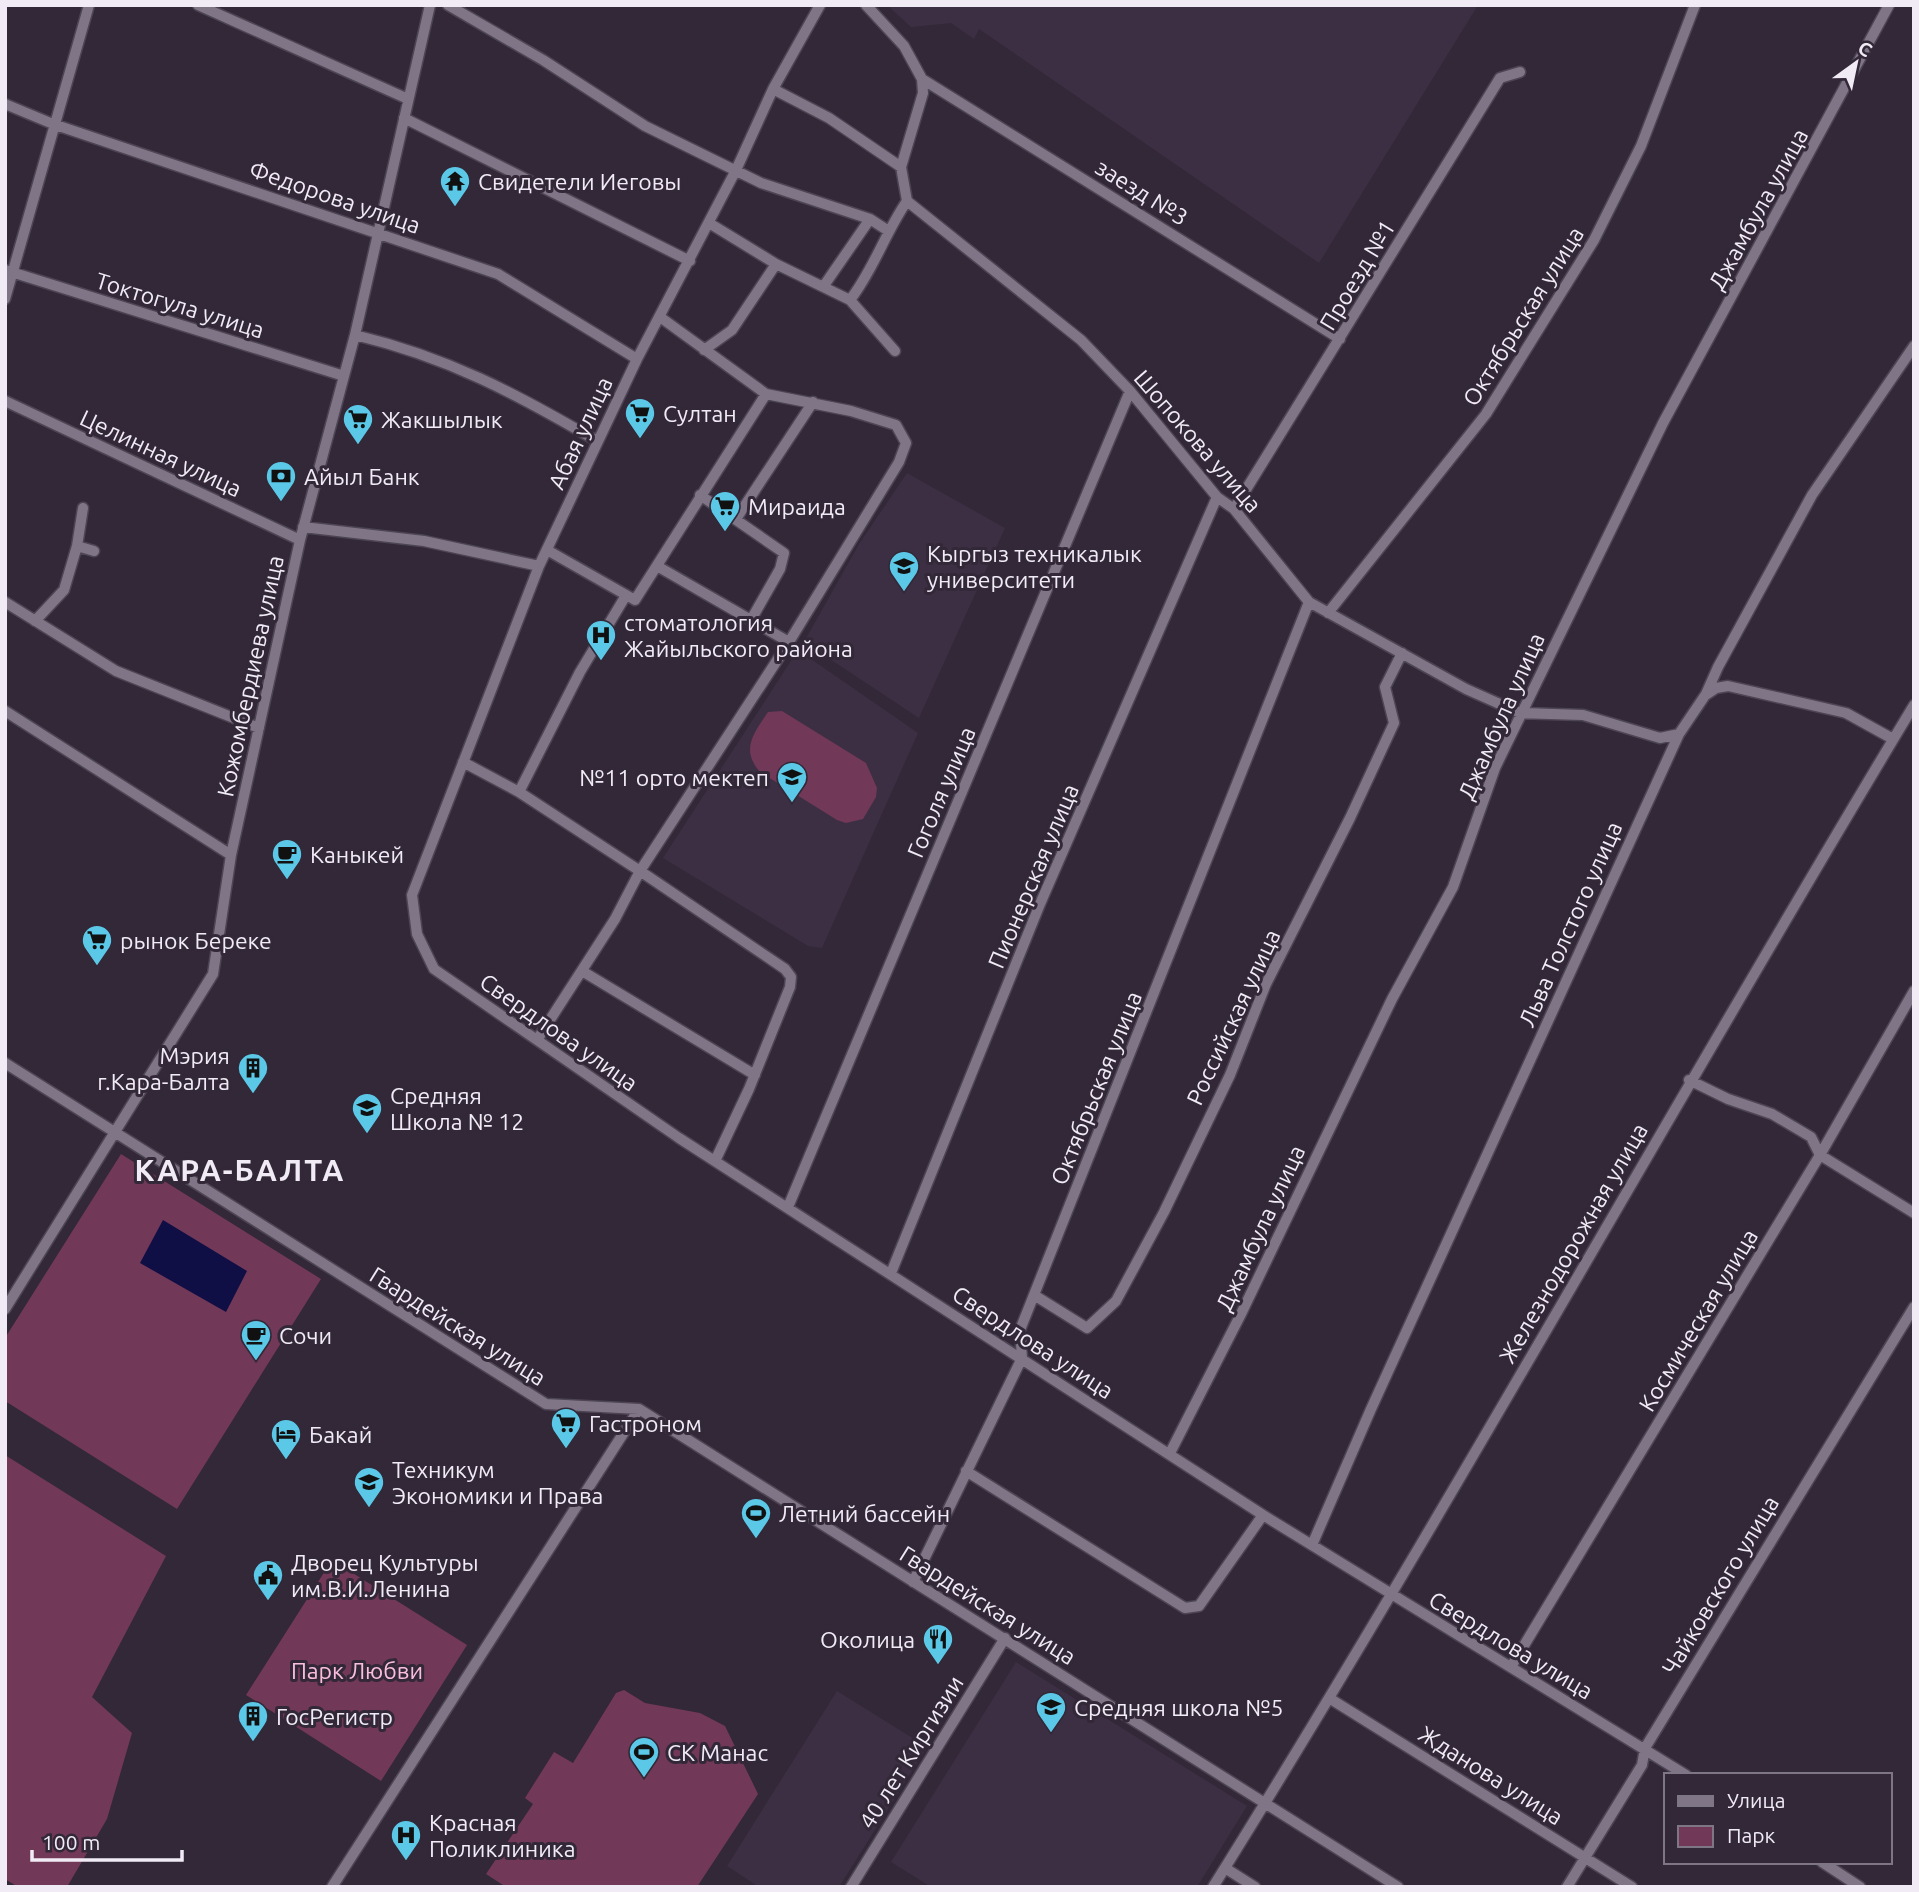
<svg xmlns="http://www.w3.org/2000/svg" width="1919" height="1892" font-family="Ubuntu,sans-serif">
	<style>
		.built { fill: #3c2f44 }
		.green { fill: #723857 }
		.water { fill: #0f0e45 }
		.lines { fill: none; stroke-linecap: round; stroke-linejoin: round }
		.minor-casing { stroke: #4d4553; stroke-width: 13 }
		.minor { stroke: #807587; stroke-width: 10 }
		.labels { text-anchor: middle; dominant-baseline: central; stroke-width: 6; stroke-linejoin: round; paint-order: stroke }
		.poi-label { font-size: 23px; fill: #f1ebf6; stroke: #322838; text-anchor: start }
		.street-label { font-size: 23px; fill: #f1ebf6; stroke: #322838 }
		.park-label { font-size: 23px; fill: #fabedb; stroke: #322838 }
		.district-label { font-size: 30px; font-weight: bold; letter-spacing: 2px; fill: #f1ebf6; stroke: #322838 }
	</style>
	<rect width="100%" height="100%" fill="#322838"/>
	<path class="built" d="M887,5h591l-159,258 -340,-234 -5,10 -23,-16 -40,4z
		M907,473l98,55 -86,190 -115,-76 55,-98z
		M798,650l120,83 -96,215 -14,-2 -145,-88z
		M1016,1662l231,144 -50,81h-266l-40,-25z
		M837,1691l90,56 -88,140h-80l-32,-21z"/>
	<path class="green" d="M782,711l84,52 11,25 -1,9 -13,22 -17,4 -9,-3 -77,-48c-20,-23 -6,-39 8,-60z
		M121,1154l200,125 -144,230 -172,-108v-63z
		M5,1455l161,101 -74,141 40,36 -25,86 -40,68h-49l-13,-8z
		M332,1560l135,85 -86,136 -135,-86z
		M624,1690l21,13 55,10 25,13 33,68 -61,93h-191l-20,-13 47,-70 -8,-6 29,-46 19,11 43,-70z"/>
	<path class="water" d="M163,1220l84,51 -21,41 -86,-49z"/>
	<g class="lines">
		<g class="minor-casing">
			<path id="minor" d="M198,5l210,94
				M448,5l95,55 102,66 116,57 109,36 17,11
				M820,5l-47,84 -37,81 -99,189 -98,207 -127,329 5,39 17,35 245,169 584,377 423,260
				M866,5l38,41 18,33 1,14 -22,74 6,34 174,139 49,51 87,106 17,12 75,93 157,87 54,24 63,2 77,23 19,-4
				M922,79l418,260
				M773,89l56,29 72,49
				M5,104l48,20 445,150 139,85
				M404,118l286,143
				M709,223l67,41 74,36 45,51
				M5,270l339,106
				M823,287l47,-68
				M5,299l84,-294
				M850,300c24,-31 35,-67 57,-99
				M355,335c92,22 160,58 242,106
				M704,350l28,-20 44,-66
				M5,401l295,139
				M700,495l84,58 -4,16 -29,51
				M1234,509l266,-431 20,-6
				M736,519l77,-117
				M303,527l121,14 115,25
				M77,546l17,5
				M547,550l88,50 131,-206
				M657,566l132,76
				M5,602l111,69 143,57
				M1328,613l158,-199 108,-174 47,-94 54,-141
				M35,621l29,-31 13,-44 6,-38
				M1707,694l9,-6 12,-2 118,27 47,26
				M5,711l226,144
				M463,762l56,30 121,79 149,-229 110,-180 7,-19 -10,-18 -45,-14 -85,-17 -106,-77
				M519,792l61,-120 45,-75
				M582,971l173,104
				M537,1040l78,-121 25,-48 145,98 6,8 -1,10 -41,102 -34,72
				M5,1063l541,341 93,5 759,478
				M1689,1080l39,19 44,15 39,23 9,18 94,58
				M788,1207l342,-816
				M891,1273l149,-369 177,-407
				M1034,1295l53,33 29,-27 48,-89 66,-137 36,-91 84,-166 44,-95 -9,-36 17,-34
				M5,1309l208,-335 18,-119 69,-315 55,-205 75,-330
				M1170,1453l71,-139 151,-315 61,-112 42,-119 168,-345 226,-418
				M966,1471l219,137 14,-2 64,-91
				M1312,1545l59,-136 308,-675 27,-40 12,-27 94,-172 102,-149
				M913,1582l109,-224 -2,-28 289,-728
				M1511,1667l309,-512 94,-164
				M1329,1698l303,189
				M1822,1862l38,25
				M1225,1868l30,19
				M332,1887l307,-478
				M851,1887l154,-249
				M1213,1887c243,-389 464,-790 701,-1182
				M1567,1887l75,-122 3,-17 269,-441"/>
		</g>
		<use href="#minor" class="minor"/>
	</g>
	<defs>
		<g id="temple-pin" transform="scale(1.575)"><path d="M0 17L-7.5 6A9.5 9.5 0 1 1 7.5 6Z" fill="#5bc8e7" stroke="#322838"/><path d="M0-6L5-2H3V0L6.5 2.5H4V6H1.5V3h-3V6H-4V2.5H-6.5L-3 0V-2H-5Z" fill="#111"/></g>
		<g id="supermarket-pin" transform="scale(1.575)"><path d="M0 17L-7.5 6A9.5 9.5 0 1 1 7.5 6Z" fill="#5bc8e7" stroke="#322838"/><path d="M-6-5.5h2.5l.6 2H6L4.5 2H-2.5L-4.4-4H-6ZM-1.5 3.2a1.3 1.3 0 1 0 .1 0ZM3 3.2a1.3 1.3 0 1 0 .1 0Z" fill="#111"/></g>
		<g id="bank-pin" transform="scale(1.575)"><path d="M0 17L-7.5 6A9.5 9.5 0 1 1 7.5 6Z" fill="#5bc8e7" stroke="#322838"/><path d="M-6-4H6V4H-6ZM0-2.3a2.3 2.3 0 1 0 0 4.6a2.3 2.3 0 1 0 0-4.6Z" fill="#111"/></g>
		<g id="university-pin" transform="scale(1.575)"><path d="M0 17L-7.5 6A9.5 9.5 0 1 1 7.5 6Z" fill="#5bc8e7" stroke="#322838"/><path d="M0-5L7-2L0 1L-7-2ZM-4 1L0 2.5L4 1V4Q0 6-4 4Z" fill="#111"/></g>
		<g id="hospital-pin" transform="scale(1.575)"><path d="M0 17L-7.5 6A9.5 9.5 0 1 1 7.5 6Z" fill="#5bc8e7" stroke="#322838"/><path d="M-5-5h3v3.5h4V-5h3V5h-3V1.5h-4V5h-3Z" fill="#111"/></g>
		<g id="school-pin" transform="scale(1.575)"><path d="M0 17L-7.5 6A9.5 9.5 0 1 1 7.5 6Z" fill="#5bc8e7" stroke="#322838"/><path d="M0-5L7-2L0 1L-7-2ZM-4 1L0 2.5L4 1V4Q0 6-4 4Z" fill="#111"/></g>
		<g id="cafe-pin" transform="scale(1.575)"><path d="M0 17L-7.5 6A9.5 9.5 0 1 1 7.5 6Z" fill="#5bc8e7" stroke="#322838"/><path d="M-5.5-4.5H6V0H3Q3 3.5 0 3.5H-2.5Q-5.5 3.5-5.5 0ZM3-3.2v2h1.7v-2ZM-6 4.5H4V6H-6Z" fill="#111"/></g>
		<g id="building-pin" transform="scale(1.575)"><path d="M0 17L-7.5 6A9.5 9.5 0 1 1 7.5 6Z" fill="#5bc8e7" stroke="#322838"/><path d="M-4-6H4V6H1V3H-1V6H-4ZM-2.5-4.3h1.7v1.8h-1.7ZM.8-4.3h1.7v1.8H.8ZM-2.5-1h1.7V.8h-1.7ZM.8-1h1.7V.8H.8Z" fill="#111"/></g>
		<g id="hotel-pin" transform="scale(1.575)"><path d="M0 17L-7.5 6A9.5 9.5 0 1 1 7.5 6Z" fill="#5bc8e7" stroke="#322838"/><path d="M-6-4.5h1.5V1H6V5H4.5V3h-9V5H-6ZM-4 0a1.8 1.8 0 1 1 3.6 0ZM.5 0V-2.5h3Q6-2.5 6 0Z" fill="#111"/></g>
		<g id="stadium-pin" transform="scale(1.575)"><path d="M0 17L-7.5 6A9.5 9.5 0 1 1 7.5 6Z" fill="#5bc8e7" stroke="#322838"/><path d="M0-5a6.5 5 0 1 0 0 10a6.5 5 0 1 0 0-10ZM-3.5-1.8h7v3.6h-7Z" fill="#111"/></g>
		<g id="civic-pin" transform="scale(1.575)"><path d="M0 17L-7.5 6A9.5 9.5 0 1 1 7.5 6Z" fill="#5bc8e7" stroke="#322838"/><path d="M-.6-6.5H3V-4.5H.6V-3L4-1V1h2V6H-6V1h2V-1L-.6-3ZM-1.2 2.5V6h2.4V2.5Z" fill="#111"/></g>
		<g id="restaurant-pin" transform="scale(1.575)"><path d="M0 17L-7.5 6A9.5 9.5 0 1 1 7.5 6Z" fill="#5bc8e7" stroke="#322838"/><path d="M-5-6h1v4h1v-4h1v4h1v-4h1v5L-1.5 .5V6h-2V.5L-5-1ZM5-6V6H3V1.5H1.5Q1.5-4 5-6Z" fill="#111"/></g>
	</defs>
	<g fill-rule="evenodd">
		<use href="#temple-pin" x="455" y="181"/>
		<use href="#supermarket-pin" x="640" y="413"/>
		<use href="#supermarket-pin" x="358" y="419"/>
		<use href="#bank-pin" x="281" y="476"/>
		<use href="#supermarket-pin" x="725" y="506"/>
		<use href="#university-pin" x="904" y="566"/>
		<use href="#hospital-pin" x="601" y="635"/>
		<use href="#school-pin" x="792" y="777"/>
		<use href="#cafe-pin" x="287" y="854"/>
		<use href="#supermarket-pin" x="97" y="940"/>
		<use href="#building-pin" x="253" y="1068"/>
		<use href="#school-pin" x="367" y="1108"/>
		<use href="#cafe-pin" x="256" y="1335"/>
		<use href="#supermarket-pin" x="566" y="1423"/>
		<use href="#hotel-pin" x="286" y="1434"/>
		<use href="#school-pin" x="369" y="1482"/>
		<use href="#stadium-pin" x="756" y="1513"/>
		<use href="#civic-pin" x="268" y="1575"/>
		<use href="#restaurant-pin" x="938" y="1639"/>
		<use href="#school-pin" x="1051" y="1707"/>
		<use href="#building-pin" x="253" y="1716"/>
		<use href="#stadium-pin" x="644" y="1752"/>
		<use href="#hospital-pin" x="406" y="1835"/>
	</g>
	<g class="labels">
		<g class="poi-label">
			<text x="478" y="181">Свидетели Иеговы</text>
			<text x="663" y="413">Султан</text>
			<text x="381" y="419">Жакшылык</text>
			<text x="304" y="476">Айыл Банк</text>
			<text x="748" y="506">Мираида</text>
			<text x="927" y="553">Кыргыз техникалык<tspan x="927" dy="26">университети</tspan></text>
			<text x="624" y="622">стоматология<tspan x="624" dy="26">Жайыльского района</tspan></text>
			<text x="769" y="777" text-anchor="end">№11 орто мектеп</text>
			<text x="310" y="854">Каныкей</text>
			<text x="120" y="940">рынок Береке</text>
			<text x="230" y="1055" text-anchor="end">Мэрия<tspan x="230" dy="26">г.Кара-Балта</tspan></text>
			<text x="390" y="1095">Средняя<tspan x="390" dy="26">Школа № 12</tspan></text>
			<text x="279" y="1335">Сочи</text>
			<text x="589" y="1423">Гастроном</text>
			<text x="309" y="1434">Бакай</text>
			<text x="392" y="1469">Техникум<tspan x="392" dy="26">Экономики и Права</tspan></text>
			<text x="779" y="1513">Летний бассейн</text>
			<text x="291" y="1562">Дворец Культуры<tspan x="291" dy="26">им.В.И.Ленина</tspan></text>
			<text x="915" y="1639" text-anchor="end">Околица</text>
			<text x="1074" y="1707">Средняя школа №5</text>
			<text x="276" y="1716">ГосРегистр</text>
			<text x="667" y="1752">СК Манас</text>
			<text x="429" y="1822">Красная<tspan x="429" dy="26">Поликлиника</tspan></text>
		</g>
		<g class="street-label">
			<text transform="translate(1142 192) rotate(32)">заезд №3</text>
			<text transform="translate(335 197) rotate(19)">Федорова улица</text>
			<text transform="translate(1758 209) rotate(-61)">Джамбула улица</text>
			<text transform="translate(1357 275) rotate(-59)">Проезд №1</text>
			<text transform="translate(180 305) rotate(17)">Токтогула улица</text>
			<text transform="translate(1523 316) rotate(-58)">Октябрьская улица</text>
			<text transform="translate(580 433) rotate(-65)">Абая улица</text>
			<text transform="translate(1198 441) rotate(49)">Шопокова улица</text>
			<text transform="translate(161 453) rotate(25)">Целинная улица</text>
			<text transform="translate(250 676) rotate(-78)">Кожомбердиева улица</text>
			<text transform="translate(1501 716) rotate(-66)">Джамбула улица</text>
			<text transform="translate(941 792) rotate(-67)">Гоголя улица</text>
			<text transform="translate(1033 876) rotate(-67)">Пионерская улица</text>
			<text transform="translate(1570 924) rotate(-66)">Льва Толстого улица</text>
			<text transform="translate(1233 1017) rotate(-65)">Российская улица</text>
			<text transform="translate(559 1032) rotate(35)">Свердлова улица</text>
			<text transform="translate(1096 1088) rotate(-68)">Октябрьская улица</text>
			<text transform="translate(1260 1228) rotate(-65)">Джамбула улица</text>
			<text transform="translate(1573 1243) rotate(-60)">Железнодорожная улица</text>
			<text transform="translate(1698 1320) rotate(-59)">Космическая улица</text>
			<text transform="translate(458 1326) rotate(32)">Гвардейская улица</text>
			<text transform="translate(1033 1342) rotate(33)">Свердлова улица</text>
			<text transform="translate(1720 1585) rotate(-59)">Чайковского улица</text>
			<text transform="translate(988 1605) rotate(32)">Гвардейская улица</text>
			<text transform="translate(1511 1645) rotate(31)">Свердлова улица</text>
			<text transform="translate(911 1752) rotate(-58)">40 лет Киргизии</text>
			<text transform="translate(1491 1775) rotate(32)">Жданова улица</text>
		</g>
		<g class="park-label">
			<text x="357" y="1670">Парк Любви</text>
		</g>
		<g class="district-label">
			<text x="240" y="1170">КАРА-БАЛТА</text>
		</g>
	</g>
	<rect width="1919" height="1892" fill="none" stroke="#f1ebf6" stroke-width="14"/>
	<rect x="1664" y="1773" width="228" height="91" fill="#322838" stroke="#7e7684" stroke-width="2"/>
	<rect x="1678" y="1796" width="35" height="10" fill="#807587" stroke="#7e7684" stroke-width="2"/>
	<text x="1727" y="1808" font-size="21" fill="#f1ebf6">Улица</text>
	<rect x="1678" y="1826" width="35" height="21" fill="#723857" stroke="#7e7684" stroke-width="2"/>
	<text x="1727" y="1843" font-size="21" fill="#f1ebf6">Парк</text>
	<g transform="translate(1856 63) rotate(33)" stroke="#322838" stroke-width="5" paint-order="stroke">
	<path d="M0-5L12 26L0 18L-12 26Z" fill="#f1ebf6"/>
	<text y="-10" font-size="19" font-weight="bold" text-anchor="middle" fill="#f1ebf6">С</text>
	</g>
	<path d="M32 1850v10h150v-10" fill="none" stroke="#f1ebf6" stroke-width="3.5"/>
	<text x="42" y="1850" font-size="21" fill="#f1ebf6" stroke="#322838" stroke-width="5" paint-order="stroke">100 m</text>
</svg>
